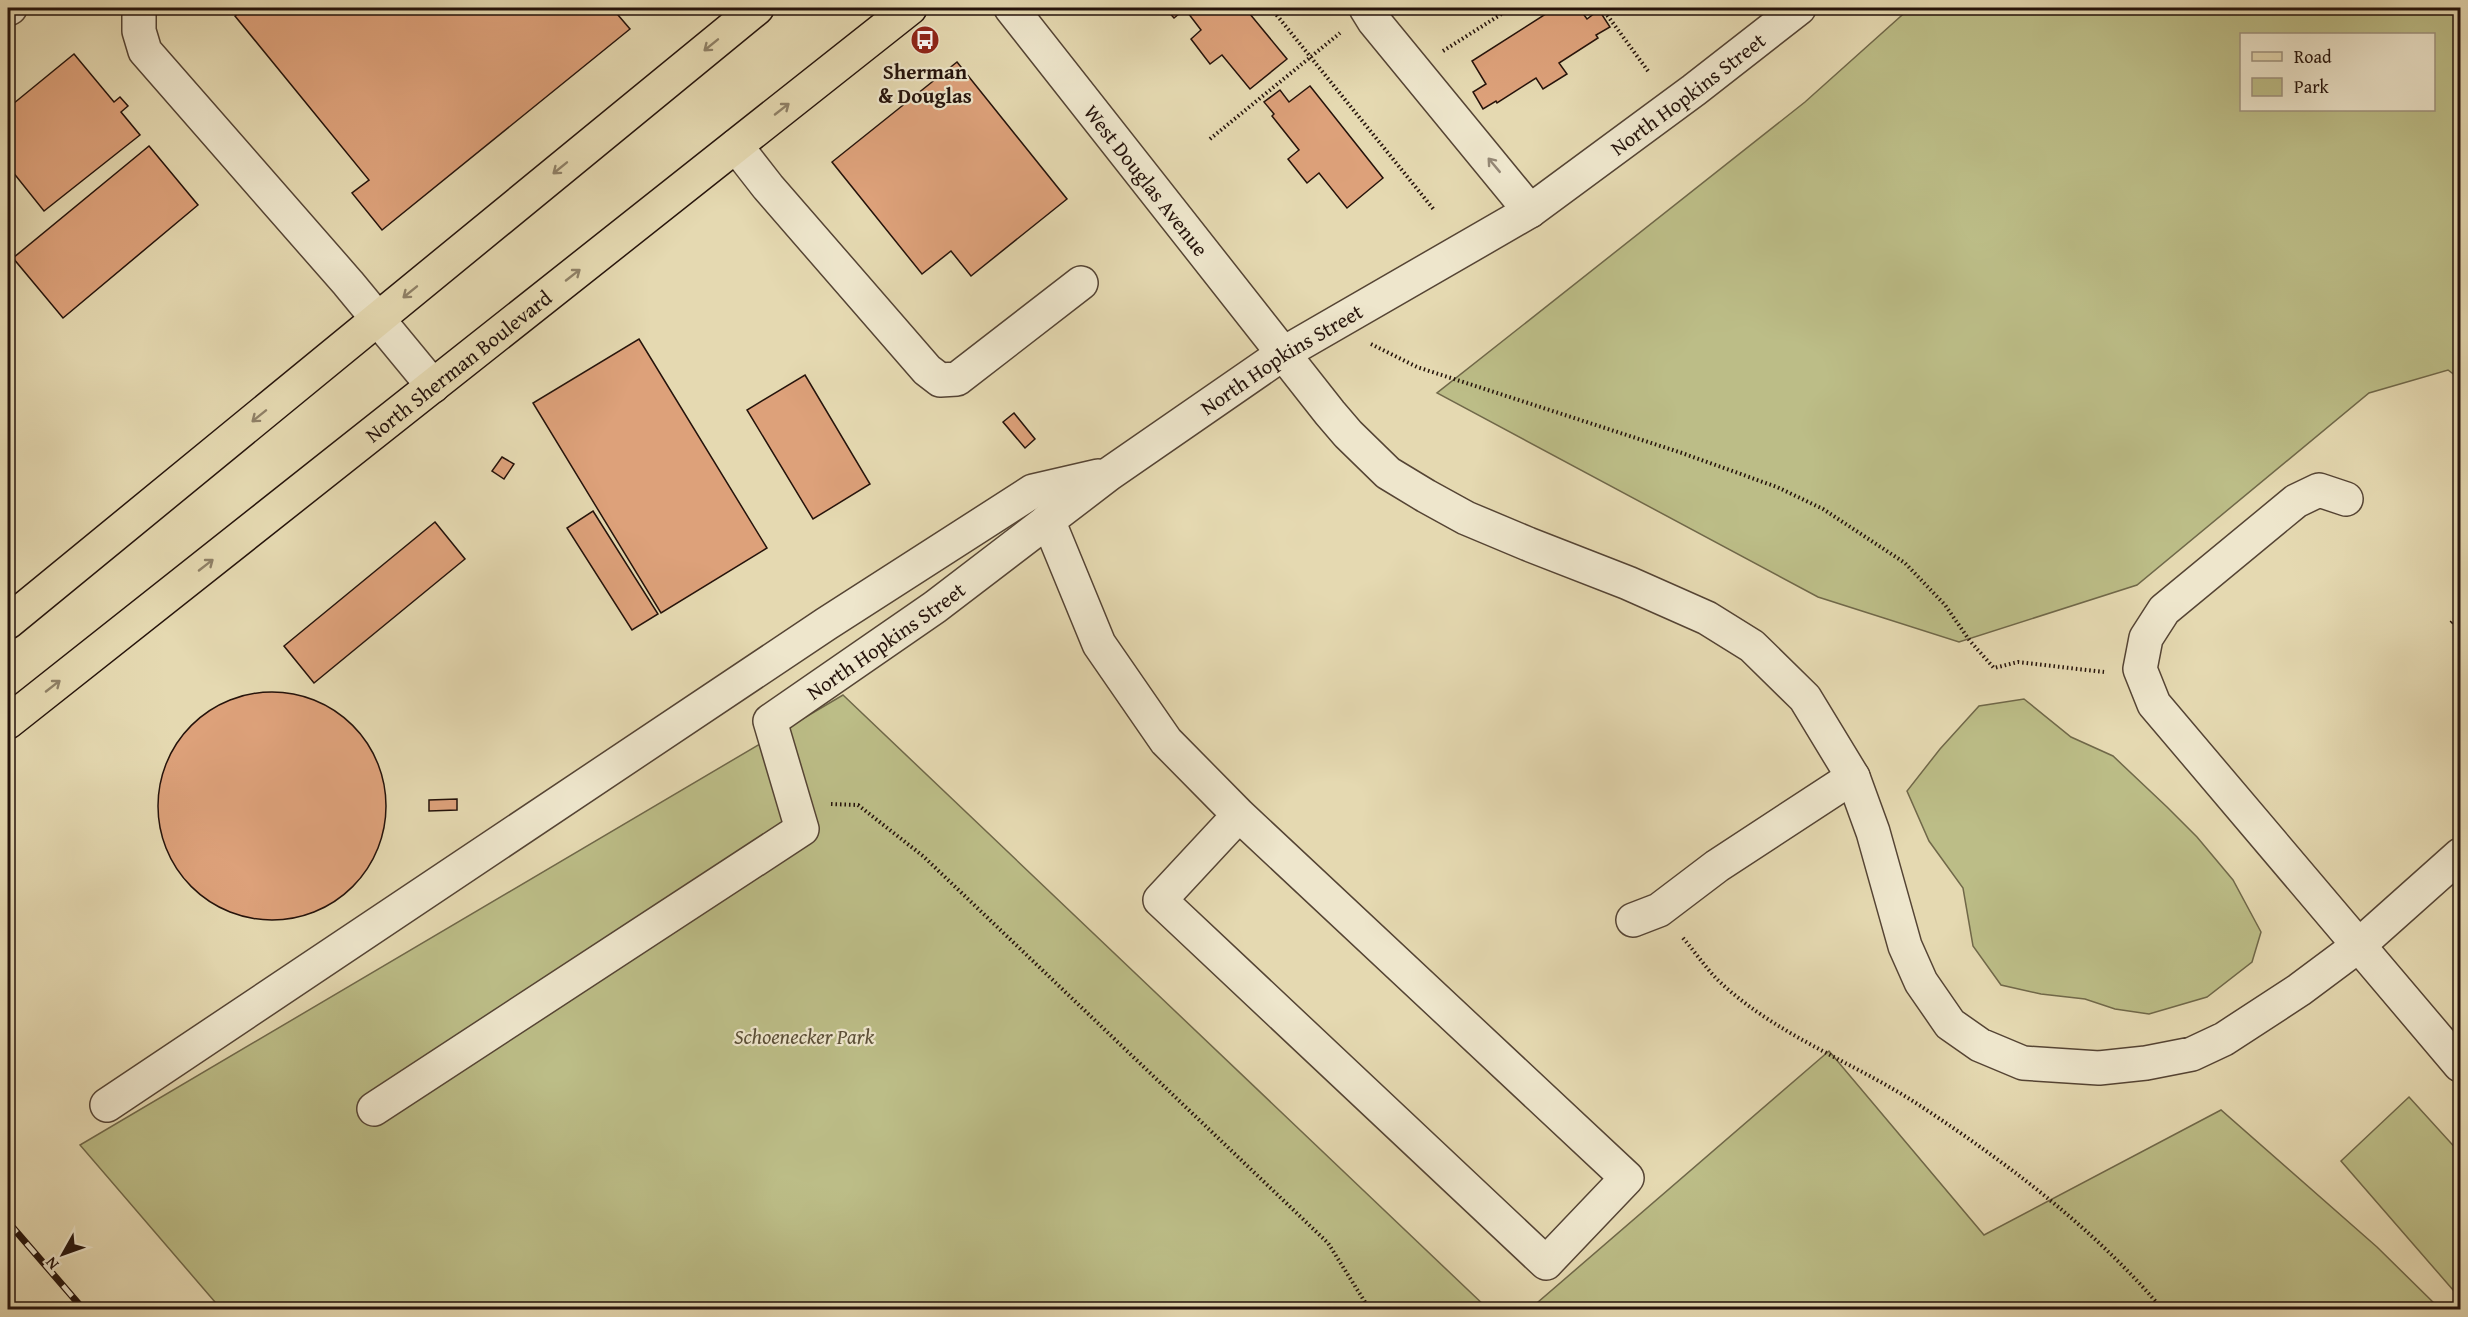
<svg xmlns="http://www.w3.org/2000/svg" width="2468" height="1317" font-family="'Gentium Book Plus',serif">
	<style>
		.green { fill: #bcbd87; stroke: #706849; stroke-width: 1.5; fill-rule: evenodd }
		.building { fill: #dda17a; stroke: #25130b; stroke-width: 1.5 }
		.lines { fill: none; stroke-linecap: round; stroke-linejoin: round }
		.minor-casing { stroke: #554434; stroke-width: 36 }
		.major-casing { stroke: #25130b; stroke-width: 36 }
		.path { stroke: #25130b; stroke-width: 4; stroke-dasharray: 1.5 3; stroke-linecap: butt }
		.minor { stroke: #eee6cc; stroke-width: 33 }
		.major { stroke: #e5d9b1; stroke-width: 33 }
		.rail-casing { stroke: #25130b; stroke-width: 7 }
		.rail { stroke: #eee6cc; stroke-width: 4.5; stroke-dasharray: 14; stroke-linecap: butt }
		.oneway { stroke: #8f8066 }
		.oneway2 { stroke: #948775 }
		.labels { text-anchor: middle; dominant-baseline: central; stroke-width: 4.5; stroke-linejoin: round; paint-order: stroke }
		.poi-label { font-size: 21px; font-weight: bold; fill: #25130b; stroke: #eee6cc }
		.street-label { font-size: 21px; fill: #25130b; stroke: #eee6cc }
		.park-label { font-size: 21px; font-style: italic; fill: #5a4e36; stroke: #eee6cc }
	</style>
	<rect width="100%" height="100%" fill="#e5d9b1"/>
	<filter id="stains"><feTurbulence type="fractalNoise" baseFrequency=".00333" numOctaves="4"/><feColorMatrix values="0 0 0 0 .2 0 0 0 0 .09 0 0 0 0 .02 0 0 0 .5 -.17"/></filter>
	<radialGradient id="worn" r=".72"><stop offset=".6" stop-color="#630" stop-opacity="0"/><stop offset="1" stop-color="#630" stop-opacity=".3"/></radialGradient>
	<path class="green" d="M1910,8h550v371l-12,-9 -79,23 -232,192 -178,57 -141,-45 -381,-204 368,-291zM2434,34v76h-192v-76z
		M843,695l645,614h-1267l-141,-164z
		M2024,699l47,38 42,19 54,51 30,30 36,43 28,52 -9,30 -45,35 -58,17 -34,-5 -30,-10 -44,-5 -40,-9 -28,-39 -10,-58 -34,-47 -22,-50 33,-42 39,-43z
		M1829,1051l155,184 237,-125 156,137 63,62h-910z
		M2409,1097l51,56v145l-119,-137z"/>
	<path class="building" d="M245,8h367l18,21 -248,201 -30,-37 17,-13 -134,-164z
		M1165,8h80l42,51 -37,30 -28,-34 -12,9 -19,-25 10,-9 -16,-21 -11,9z
		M1555,8h24l8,11 12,-9 11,17 -14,8 2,3 -39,25 8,11 -24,15 -7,-11 -39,25 -1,-2 -13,8 -10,-17 13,-8 -14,-23z
		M74,54l40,48 6,-5 8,9 -7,6 19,23 -96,76 -36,-45v-58z
		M957,62l110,137 -96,77 -20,-25 -29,23 -90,-112z
		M1310,86l73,92 -36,30 -28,-35 -12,10 -19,-24 11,-9 -27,-34 2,-2 -10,-12 16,-12 9,12z
		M149,146l49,59 -135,113 -50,-60z
		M639,339l128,209 -106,65 -128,-210z
		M805,375l65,109 -57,35 -66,-109z
		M1014,413l21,26 -10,9 -22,-26z
		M502,457l12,7 -10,15 -12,-8z
		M593,511l65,103 -26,16 -65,-102z
		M435,522l30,37 -151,124 -30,-37z
		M158 806a114 114 0 1 1 228 0a114 114 0 1 1-228 0Z
		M457,799v11l-28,1v-11z"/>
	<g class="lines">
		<g class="minor-casing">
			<g id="minor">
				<path d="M139,8v23l6,20 203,232 85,103"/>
				<path id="s1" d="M1011,8l319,405 18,21 40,39 38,23 40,22 62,26 100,39 79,35 45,28 53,52 48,79 20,55 32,114 16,36 29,42 30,21 43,18 76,5 47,-5 46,-9 32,-15 75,-49 59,-44 102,-91"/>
				<path d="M1366,8l8,13 156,190"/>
				<path d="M8,9l2,-1"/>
				<path d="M736,146l32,41 159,183 13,10 17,-1 124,-96"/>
				<path d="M2346,499l-27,-9 -23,11 -132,109 -18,28 -6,31 14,35 306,361"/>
				<path d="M1048,520l51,124 67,97 73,74 388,363 -81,85 -386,-363 79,-85"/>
				<path d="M1633,920l26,-10 58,-44 136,-89"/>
				<path d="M107,1105l719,-481 207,-133 65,-15"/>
				<path id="s2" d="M374,1109l428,-280 -32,-108 165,-114 174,-133 175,-121 246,-142 164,-121 105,-82"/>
			</g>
		</g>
		<g class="major-casing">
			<g id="major">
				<path d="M8,622l749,-614"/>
				<path id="s3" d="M8,722l902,-714"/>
			</g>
		</g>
		<path class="path" d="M1271,8l164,203
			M1602,8l46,63
			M1443,51l68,-43
			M1210,139l130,-106
			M1371,344l46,23 265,86 95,34 46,22 82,54 40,42 25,36 24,27 24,-6 86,10
			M2451,623l9,-9
			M831,804l27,1 65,51 405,387 42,67
			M1683,938c13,15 24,32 38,45 57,53 134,80 198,122 88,58 176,124 244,205"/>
		<use href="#minor" class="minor"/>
		<use href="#major" class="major"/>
		<g class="rail-casing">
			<path id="rail" d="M8,1222l76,88"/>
		</g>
		<use href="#rail" class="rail"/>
	</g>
	<defs><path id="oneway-shaft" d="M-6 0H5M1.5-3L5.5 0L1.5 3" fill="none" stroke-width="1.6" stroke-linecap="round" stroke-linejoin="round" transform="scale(1.5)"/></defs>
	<g class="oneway">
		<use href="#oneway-shaft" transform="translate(711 45) rotate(141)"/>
		<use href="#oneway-shaft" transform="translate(782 109) rotate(-38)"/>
		<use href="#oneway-shaft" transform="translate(560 168) rotate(141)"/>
		<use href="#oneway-shaft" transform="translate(573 275) rotate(-38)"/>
		<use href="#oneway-shaft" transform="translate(410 292) rotate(141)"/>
		<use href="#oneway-shaft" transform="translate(259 416) rotate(141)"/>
		<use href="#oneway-shaft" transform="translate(206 565) rotate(-38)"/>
		<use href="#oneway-shaft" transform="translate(53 686) rotate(-38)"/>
	</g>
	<use class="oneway2" href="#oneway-shaft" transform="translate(1494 165) rotate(-130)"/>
	<defs>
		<g id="bus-disc" transform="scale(1.5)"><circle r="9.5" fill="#8f2418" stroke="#eee6cc"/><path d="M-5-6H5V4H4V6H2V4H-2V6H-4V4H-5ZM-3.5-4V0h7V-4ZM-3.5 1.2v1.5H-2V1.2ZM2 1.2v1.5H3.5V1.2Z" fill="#fff"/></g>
	</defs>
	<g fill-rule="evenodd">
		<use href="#bus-disc" x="925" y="40"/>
	</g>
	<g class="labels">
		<g class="poi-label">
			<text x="925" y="71">Sherman<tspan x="925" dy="24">&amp; Douglas</tspan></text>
		</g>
		<g class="street-label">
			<text stroke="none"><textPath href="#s2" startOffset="1737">North Hopkins Street</textPath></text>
			<text stroke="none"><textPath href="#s1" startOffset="219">West Douglas Avenue</textPath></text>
			<text stroke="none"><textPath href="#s2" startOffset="1251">North Hopkins Street</textPath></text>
			<text stroke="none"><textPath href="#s3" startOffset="574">North Sherman Boulevard</textPath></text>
			<text stroke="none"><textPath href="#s2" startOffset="765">North Hopkins Street</textPath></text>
		</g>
		<g class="park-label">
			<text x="804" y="1036">Schoenecker Park</text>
		</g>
	</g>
	<rect width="2468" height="1317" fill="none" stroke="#e5d9b1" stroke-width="30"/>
	<rect x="9" y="9" width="2450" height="1299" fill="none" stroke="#25130b" stroke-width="3"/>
	<rect x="15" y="15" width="2438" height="1287" fill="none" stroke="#25130b" stroke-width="1.5"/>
	<rect x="2240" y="33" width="195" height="78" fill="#eee6cc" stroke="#9e927f" stroke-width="1.5"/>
	<rect x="2252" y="52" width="30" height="9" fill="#e5d9b1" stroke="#9e927f" stroke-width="1.5"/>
	<text x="2294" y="63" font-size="18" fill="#25130b">Road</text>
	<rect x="2252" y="78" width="30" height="18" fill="#bcbd87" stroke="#9e927f" stroke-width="1.5"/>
	<text x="2294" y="93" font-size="18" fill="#25130b">Park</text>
	<g transform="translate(63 1254) rotate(230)" stroke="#eee6cc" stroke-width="4.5" paint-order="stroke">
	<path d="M0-4.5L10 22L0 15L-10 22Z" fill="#25130b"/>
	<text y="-9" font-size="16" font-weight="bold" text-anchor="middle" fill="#25130b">N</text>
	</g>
	<rect width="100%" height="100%" filter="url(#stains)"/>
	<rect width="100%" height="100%" fill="url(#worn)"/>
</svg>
